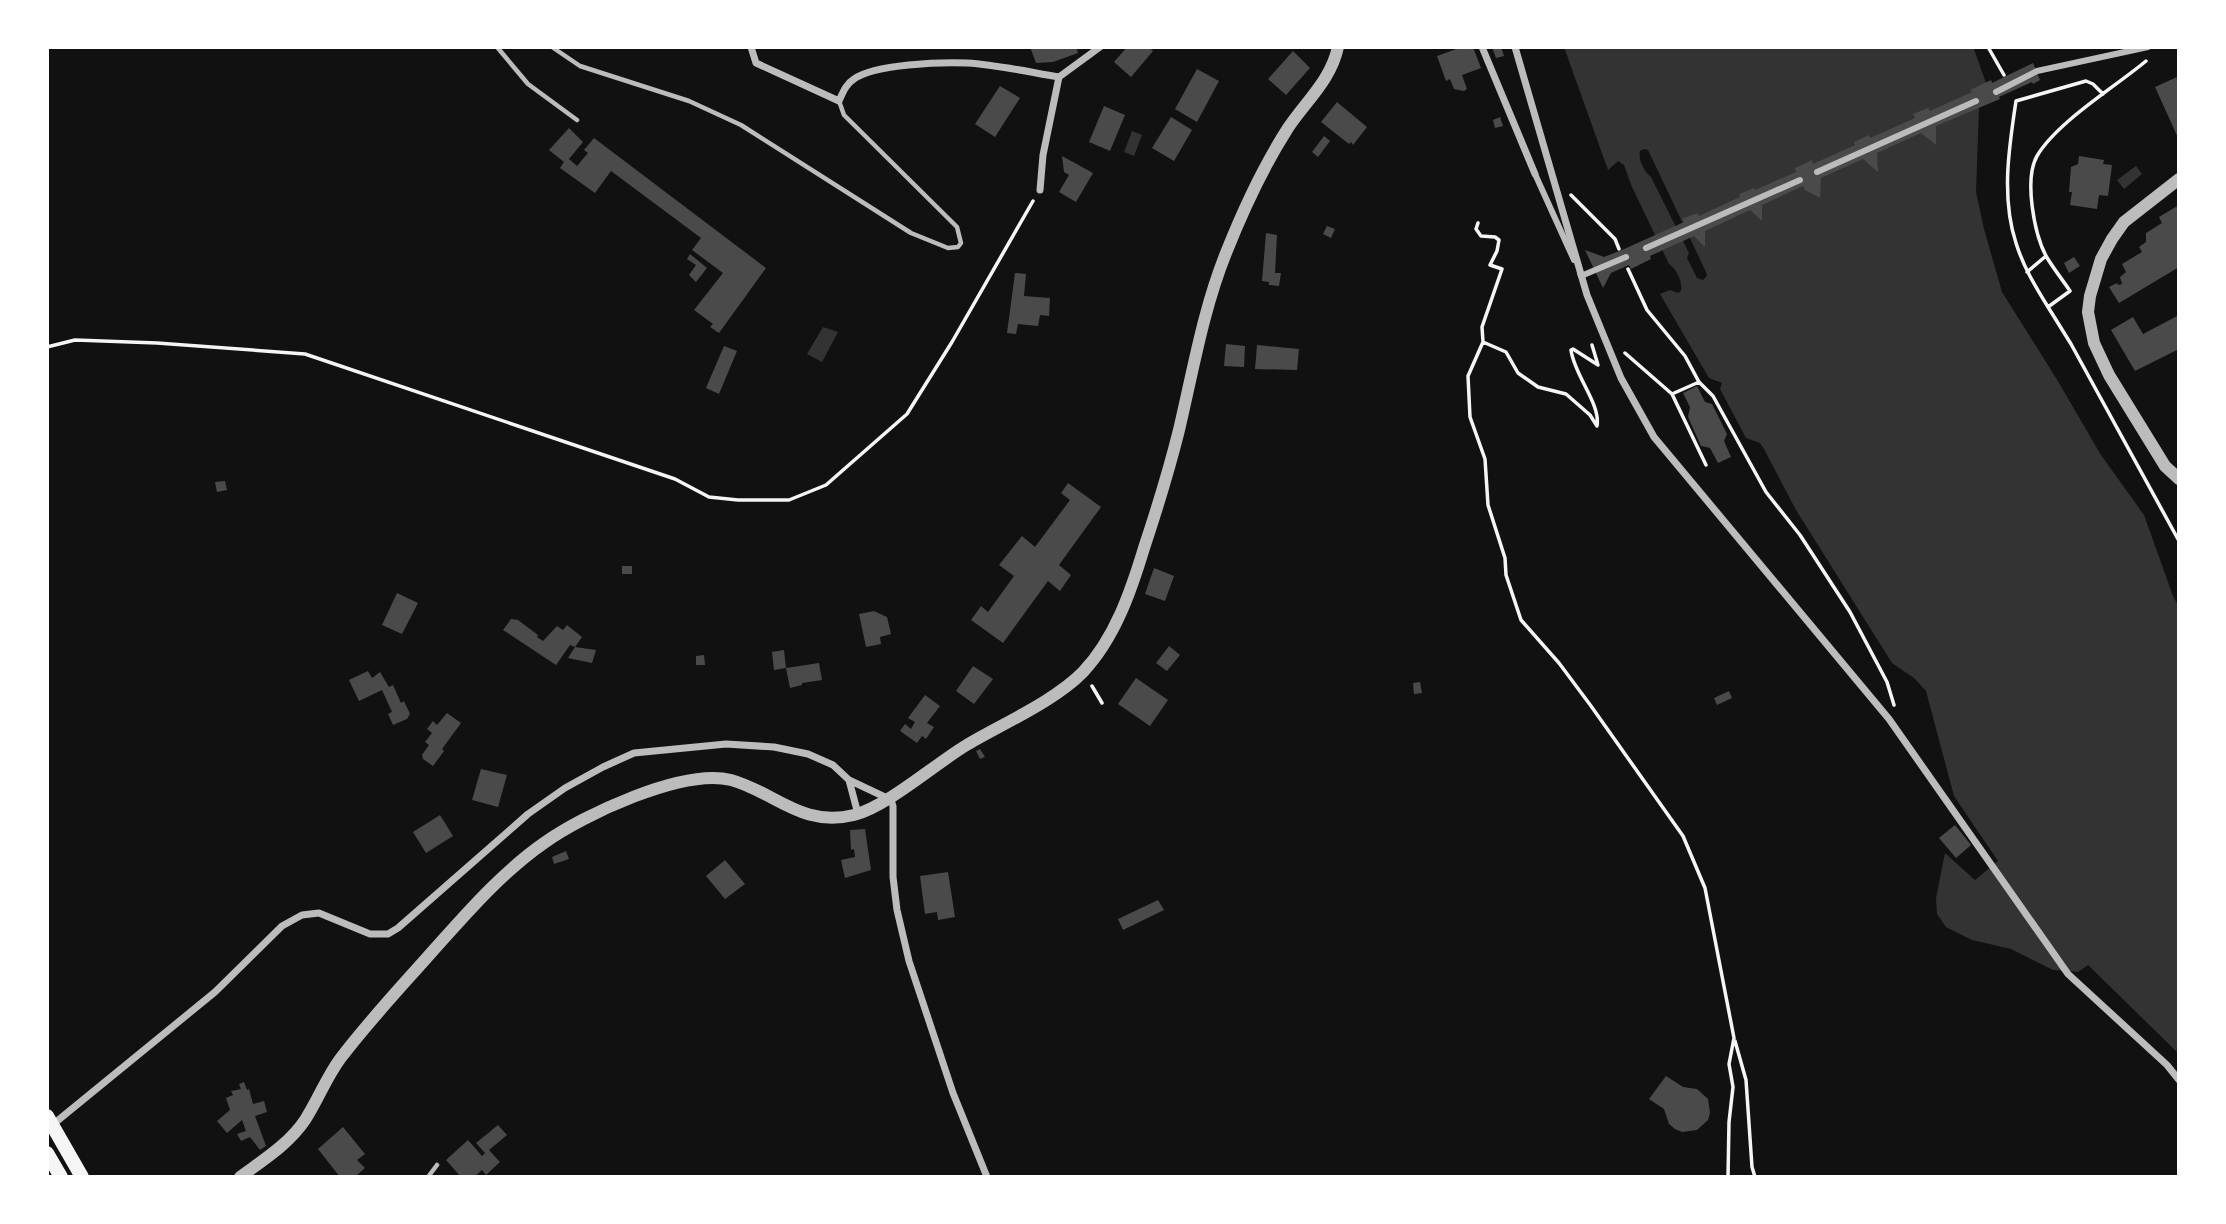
<svg xmlns="http://www.w3.org/2000/svg" width="2226" height="1224" font-family="Cabin,sans-serif">
	<style>
		.water { fill: #333; fill-rule: evenodd }
		.building { fill: #4a4a4a }
		.lines { fill: none; stroke-linecap: round; stroke-linejoin: round }
		.path { stroke: #f5f5f5; stroke-width: 3.5 }
		.service { stroke: #bcbcbc; stroke-width: 4.5 }
		.pedestrian { stroke: #bcbcbc; stroke-width: 6 }
		.minor { stroke: #bcbcbc; stroke-width: 7 }
		.tertiary { stroke: #bcbcbc; stroke-width: 12 }
		.primary { stroke: #f5f5f5; stroke-width: 14 }
	</style>
	<rect width="100%" height="100%" fill="#111"/>
	<path class="water" d="M1564,47h409l1,2 12,34 -15,7 8,18 -3,84 8,37 18,63 54,86 45,77 43,60 29,81 6,11v447l-91,-89 -10,7 -25,-2 -42,-21 -39,-9 -26,-13 -9,-13 -1,-16 9,-45 30,27 23,-19 -44,-65 -28,-105 -12,-13 -22,-15 -96,-153 -32,-61 -4,-6 -14,-5 -26,-49 2,-6 -13,-5 -49,-84 10,-4 8,3 3,-2c2,-8 -4,-22 -12,-27l-37,-77 -8,-22 -6,-4 -10,9zM1644,149l4,1 58,122 1,4 -4,4 -6,-2 -10,-20 2,-5 -38,-76c-7,-6 -13,-17 -11,-26z
		M1132,131l10,4 -8,21 -10,-4z
		M2136,166l6,8 -18,15 -7,-9z
		M823,327l15,5 -16,30 -15,-8z"/>
	<path class="building" d="M1030,47h46l2,6 -25,9 -17,1z
		M1127,47h22l4,4 -22,26 -17,-15z
		M1462,47h11l8,21 -19,7 5,14 -3,2 -10,-2 -4,-10 -4,2 -9,-25z
		M1492,47h9l3,9 -8,2z
		M1293,51l17,17 -24,27 -18,-16z
		M2033,63l7,17 -7,4 -1,-2 -33,15 1,2 -64,27v19l-15,-12 -44,20 1,19 -15,-13 -42,19 -1,20 -15,-8 -2,-4 -41,19v16l-12,-11 -45,21v16l-11,-11 -44,20 1,3 -20,10 -2,-4 -18,8 -8,15 -18,-38 19,7 18,-7 62,-28 -2,-3 15,-6 2,3 41,-19 -1,-3 15,-6 1,2 41,-18 -1,-4 17,-8 1,4 42,-19 -1,-3 15,-7 1,3 45,-20 -2,-4 15,-6 2,3 42,-19 -2,-2 21,-10 1,3z
		M1197,69l22,12 -22,41 -22,-13z
		M2177,77l2,3v60l-24,-53z
		M1000,86l20,12 -25,39 -20,-13z
		M1337,102l30,25 -14,18 -2,-3 -2,2 -28,-22z
		M1104,106l21,9 -15,36 -21,-9z
		M1171,117l21,13 -18,31 -22,-13z
		M1500,117l3,9 -8,2 -2,-8z
		M569,128l14,14 -14,17 8,7 11,-13 -4,-3 10,-12 172,130 -47,65 -9,-6 3,-3 -19,-14 29,-37 -31,-23 9,-12 -90,-67 -16,22 -35,-25 4,-6 -15,-12z
		M1324,136l6,5 -12,16 -6,-5z
		M1062,156l31,17 -17,29 -17,-10 10,-17 -5,-3z
		M2079,156l25,4 -1,4 9,1 -4,31 -9,-1 -2,14 -27,-4 2,-13h-3l2,-25 7,-3z
		M2179,205v62l-60,36 -10,-16 8,-4 1,2 4,-1 -2,-7 6,-5 -4,-8 20,-12 -3,-5 7,-5v-9l16,-10 -3,-6z
		M1327,226l8,3 -4,9 -8,-4z
		M1266,233l11,2 -2,38h6l-2,13 -10,-1v-3l-7,-1z
		M690,254l17,14 -11,14 -7,-7 7,-10 -9,-6z
		M2074,257l6,9 -11,7 -5,-10z
		M1015,273l11,1 -2,22 26,2 -1,18 -9,-1 -2,11 -20,-2 -2,10 -9,-1z
		M2179,315v34l-44,22 -24,-41 22,-13 10,17z
		M1226,344l19,2 -1,21 -20,-1z
		M1257,345l42,4 -2,21 -42,-1z
		M724,346l13,5 -18,43 -13,-6z
		M1697,386l8,16 7,2 15,30 -3,7 7,16 -13,6 -8,-15 -9,-2 -13,-29 2,-10 -7,-14z
		M225,481l2,9 -10,2 -2,-10z
		M1068,483l33,24 -42,58 12,10 -11,16 -12,-10 -45,62 -32,-23 10,-14 7,6 26,-36 -15,-11 23,-29 13,11 35,-47 -9,-7z
		M622,566h10v8h-10z
		M1154,568l20,8 -9,25 -20,-7z
		M397,593l21,10 -16,31 -20,-9z
		M874,611l13,6 4,17 -11,3 1,7 -15,3 -7,-33z
		M511,619l7,1 20,15 -1,2 6,4 14,-15 6,4 4,-5 15,12 -7,10 -5,-2 -14,20 -53,-35z
		M1169,646l11,9 -13,16 -11,-8z
		M575,647l21,3 -4,13 -24,-5z
		M784,650l2,18 33,-5 3,17 -20,3v2l-12,3 -4,-20 -12,2 -2,-18z
		M704,655l1,10h-9v-9z
		M973,666l20,13 -19,25 -18,-13z
		M368,671l4,7 8,-6 9,15 4,-2 8,18 3,-2 6,13 -3,5 -14,6 -5,-11 4,-2 -10,-22 -23,11 -10,-21z
		M1136,678l32,22 -18,26 -32,-22z
		M1420,682l2,11 -8,1 -1,-11z
		M1729,691l3,7 -15,7 -3,-7z
		M925,695l15,11 -13,17 7,4 -8,12 -4,-3 -5,7 -17,-12 5,-7 6,5 4,-7 -7,-4z
		M447,713l14,10 -19,26 2,2 -11,15 -10,-7 -1,-4 7,-10 -4,-3 7,-9 -5,-4 6,-8 4,4z
		M980,749l5,8 -5,2 -4,-8z
		M481,769l26,6 -9,32 -26,-7z
		M440,815l13,21 -27,17 -13,-21z
		M1955,825l16,20 -15,13 -17,-20z
		M865,829l6,41 -26,8 -4,-18 14,-3 -1,-8 -3,1 -1,-20z
		M566,851l3,8 -15,5 -2,-7z
		M725,860l20,24 -20,15 -19,-23z
		M948,872l7,45 -17,3 -1,-8 -12,2 -5,-38z
		M1158,900l6,10 -41,20 -5,-11z
		M1666,1076l17,11 14,2 11,10 2,14 -2,7 -11,10 -15,2 -7,-3 -6,-5 -5,-15 -15,-10z
		M244,1082l3,8 2,-1 4,15 11,-3 3,11 -12,4 11,30 -6,4 -10,-13 -9,4 -4,-7 9,-3 -4,-11 -15,13 -10,-12 13,-11 -4,-12 7,-3 -2,-4 10,-2 -2,-5z
		M498,1125l9,10 -18,15 11,12 -14,13 -4,-5 -8,7h-13l-15,-17 22,-20 14,16 3,-3 -9,-10z
		M343,1127l22,27 -8,6 8,8 -10,9h-15l-22,-28z"/>
	<g class="lines">
		<path class="path" d="M1988,47l16,28
			M2146,61c-31,26 -89,61 -109,95 -13,23 -3,77 9,100 7,12 16,23 24,35l-22,16 23,37 108,197
			M1571,195l44,44 4,10
			M1478,223l-2,6 5,7 14,1 4,3 -2,11 -7,14 12,4 -20,58 1,15 -15,34 2,41 15,42 3,46 17,53 1,17 15,45 38,43 32,43 92,130 22,52 29,150 -5,26 4,23 -4,35 -1,55
			M1628,269l19,41 38,46 14,26 14,14 53,96 34,43 50,77 37,70 7,23
			M2027,272l19,-16
			M2048,307c-13,-21 -25,-41 -32,-64 -15,-45 -7,-96 0,-142l70,-20 7,3 10,10
			M1483,342l23,10 12,21 20,14 28,7 24,21 7,11c4,-22 -23,-51 -26,-76l2,-1 25,16 -6,-20
			M47,347l28,-7 82,3 148,11 370,125 34,18 29,3h51l37,-15 81,-71 45,-72 81,-141
			M1625,353l47,41 34,71
			M1672,394l27,-12
			M1092,686l10,17
			M1735,1041l11,39 6,87 3,10"/>
		<path class="service" d="M497,47l31,37 49,36
			M552,47l28,19 109,35 52,24 170,108 37,15 10,-1 3,-4 -4,-16 -113,-112 -5,-14
			M428,1177l9,-12"/>
		<path class="pedestrian" d="M1996,92l41,-21 111,-24
			M1817,172l159,-71
			M1535,174l39,86
			M1646,248l154,-68
			M1580,273l1,3 45,-19"/>
		<path class="minor" d="M751,47l5,16 83,38c4,-9 7,-17 15,-22 21,-15 87,-17 113,-16 31,2 62,9 92,14
			M1482,47l53,127
			M1515,47l72,248 34,83 33,59 235,282 179,255 99,91 12,15
			M1040,190l3,-35 16,-78 41,-30
			M849,780l9,34
			M890,797l3,9v71l4,33 12,51 44,132 34,84
			M51,1126l164,-134 67,-66 20,-11 17,-2 51,21h18l10,-6 130,-114 37,-26 38,-21 31,-14 92,-9 48,3 34,7 25,11 16,15 38,18"/>
		<path class="tertiary" d="M2179,179l-55,43 -12,17 -11,20 -11,37 -2,16 6,31 15,32 56,91 14,13
			M240,1177c23,-17 49,-33 65,-57 13,-20 21,-42 35,-61 28,-37 60,-71 91,-106 35,-39 70,-80 113,-110 39,-28 139,-75 187,-63 44,12 70,48 123,35 32,-8 80,-50 111,-69 35,-21 90,-45 118,-74 32,-34 48,-81 61,-124 13,-39 25,-78 35,-118 14,-59 24,-120 47,-177 17,-43 37,-86 62,-125 18,-27 43,-48 50,-81"/>
		<path class="primary" d="M47,1116l35,61
			M47,1153l14,24"/>
	</g>
	<rect width="2226" height="1224" fill="none" stroke="#ffffff" stroke-width="98"/>
</svg>
